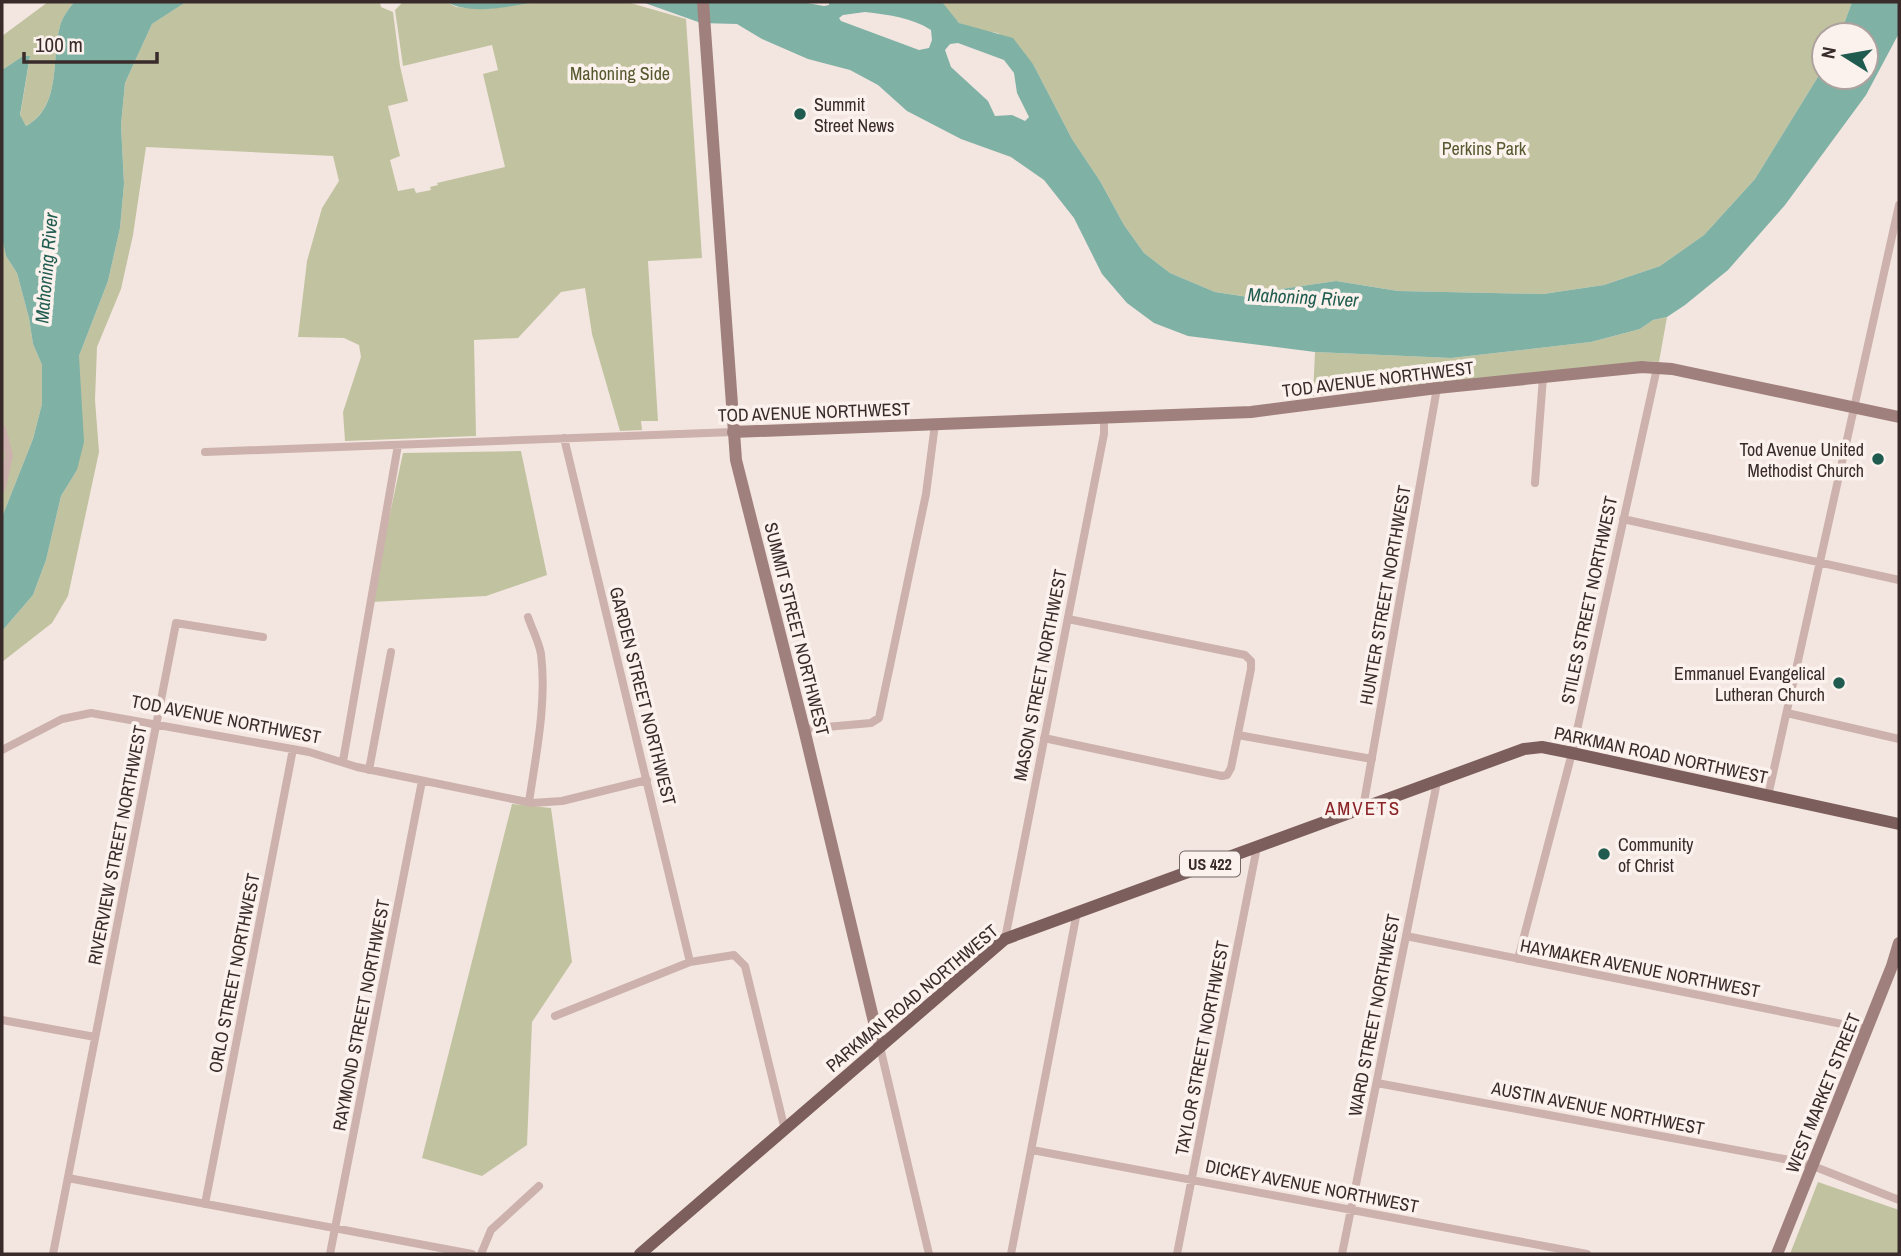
<svg xmlns="http://www.w3.org/2000/svg" width="1901" height="1256" font-family="'Archivo Narrow',sans-serif">
	<style>
		.green { fill: #c1c3a0 }
		.water { fill: #7fb1a5; fill-rule: evenodd }
		.lines { fill: none; stroke-linecap: round; stroke-linejoin: round }
		.minor { stroke: #ccb1ac; stroke-width: 8 }
		.secondary { stroke: #a0807d; stroke-width: 12 }
		.primary { stroke: #7c5e5c; stroke-width: 12 }
		.poi-dot { fill: #1f5c4f; stroke: #fbf1ed; stroke-width: 2.5 }
		.labels { text-anchor: middle; dominant-baseline: central; stroke-width: 7; stroke-linejoin: round; paint-order: stroke }
		.shield { fill: #fbf1ed; stroke: #746665; stroke-width: 2 }
		.shield-label { font-size: 16px; font-weight: bold; fill: #3a2b2b }
		.park-label { font-size: 18px; fill: #55582e; stroke: #fbf1ed }
		.poi-label { font-size: 18px; fill: #3a2b2b; stroke: #fbf1ed; text-anchor: start }
		.street-label { font-size: 18px; fill: #3a2b2b; stroke: #fbf1ed }
		.water-label { font-size: 19px; font-style: italic; fill: #1f5c4f; stroke: #fbf1ed }
		.neighbourhood-label { font-size: 19px; letter-spacing: 2px; fill: #8a2327; stroke: #fbf1ed }
	</style>
	<rect width="100%" height="100%" fill="#f3e5e0"/>
	<path class="green" d="M48,2h26c-5,7 -12,15 -14,24 -9,34 2,80 -34,100l-6,-10 10,-59 -7,-1 -21,14v-34z
		M186,2h194l1,5 12,5 7,54 8,35 -20,5 12,50 -10,4 8,31 16,-3 2,5 15,-3 -1,-3 8,-2 -1,-2 68,-16 -22,-93 15,-4 -6,-25 -89,21 -8,-56 8,-8h44l9,5 32,2 51,-7h88l59,17 16,239 -54,3 10,160h-17l1,9 -22,1 -28,-97 -7,-46 -24,4 -43,46 -44,2 2,96 -131,5 -2,-29 18,-55 -2,-12 -15,-7 -46,-1 9,-76 15,-53 17,-27 -6,-25 -187,-9 -13,88 -12,54 -24,58 -2,53 4,52 -31,144 -16,27 -50,39v-31l31,-36 13,-35 15,-64 16,-26 2,-114 29,-75 12,-53 4,-44 -3,-59 4,-42 27,-59z
		M940,2h912l-12,33h-16v32l-69,112 -51,56 -44,31 -56,19 -61,9 -145,-3 -62,-10 -55,8 -32,8 -34,-5 -45,-19 -26,-20 -20,-28 -24,-44 -28,-42 -39,-75 -35,-31 -17,-2 -22,-8z
		M2,239l4,17 11,17 12,45 4,26 9,21v39l-9,35 -31,78z
		M1667,317l-8,45 -13,-1 -333,35 2,-44 136,6 140,-16 49,-13 13,-9z
		M521,451l26,124 -61,21 -115,6 32,-149z
		M512,804l39,4 21,154 -40,60 -5,123 -45,31 -60,-18z
		M1818,1182l81,28v44h-109z"/>
	<path class="water" d="M74,2h112l-34,22 -27,59 -4,42 3,59 -4,44 -12,53 -29,75 5,86 -7,28 -16,26 -15,64 -13,35 -31,36v-114l31,-78 9,-35v-39l-9,-21 -4,-26 -12,-45 -11,-17 -4,-17v-169l21,-14h7l-10,59 6,11c36,-19 25,-67 34,-100 2,-9 9,-17 14,-24z
		M447,2h90c-27,4 -65,14 -90,0z
		M642,2h160l22,4 5,-1v-3h113l17,21 54,15 20,26 39,75 28,42 24,44 20,28 26,20 45,19 33,5 33,-8 55,-8 62,10 145,3 61,-9 56,-19 44,-31 51,-56 69,-112v10h42v-42h-26l12,-33h47l-1,33 -32,60 -81,110 -57,65 -43,35 -18,12 -14,3 -13,9 -49,13 -140,16 -136,-6 -127,-16 -34,-13 -27,-20 -25,-29 -28,-56 -30,-38 -33,-23 -50,-18 -54,-28 -29,-26 -28,-15 -42,-11 -46,-20 -25,-15 -36,-1zM865,12c23,3 46,5 66,18l1,10 -3,8 -10,2 -78,-29 -2,-3 4,-3zM958,43l46,17 10,13 3,20 12,24 -4,4 -13,-6 -17,1 -7,-15 -37,-34 -6,-17 5,-6z"/>
	<g class="lines">
		<path class="minor" d="M2,429l7,26 -7,33
			M564,438l126,524
			M205,452l528,-20
			M1535,483l8,-106
			M1623,519l276,61
			M528,617c4,12 11,25 13,37 6,49 -5,100 -12,148
			M1787,713l112,26
			M804,729l67,-6 8,-5 47,-224 9,-70
			M1238,735l134,24
			M1044,738l178,38 5,-1 4,-7 20,-99v-8l-6,-6 -177,-36
			M2,750l60,-31 29,-6 218,39 48,15 175,36 30,-2 85,-21
			M343,761l55,-316
			M369,770l22,-118
			M1768,796l131,-591
			M1363,808l74,-420
			M1406,936l461,93
			M1005,939l99,-505v-16
			M1518,959l54,-206 85,-385
			M555,1016l135,-54 44,-7 11,11 40,164
			M2,1020l93,17
			M880,1047l49,207
			M1377,1083l418,78 18,5 86,34
			M1032,1150l555,104
			M68,1178l404,76
			M205,1204l88,-455
			M53,1254l123,-631 87,14
			M330,1254l92,-473
			M481,1254l10,-24 48,-44
			M1011,1254l66,-342
			M1177,1254l80,-407
			M1342,1254l95,-472"/>
		<path class="secondary" d="M703,2l33,458 68,269 76,318
			M733,432l518,-20 186,-24 205,-21 30,2 227,48
			M1777,1254l115,-288 7,-23"/>
		<path class="primary" d="M640,1254l365,-315 519,-190 18,-2 30,6 327,71"/>
	</g>
	<g class="poi-dot">
		<circle cx="800" cy="114" r="7"/>
		<circle cx="1878" cy="459" r="7"/>
		<circle cx="1839" cy="683" r="7"/>
		<circle cx="1604" cy="854" r="7"/>
	</g>
	<g class="labels">
		<rect class="shield" x="1180" y="851.5" width="60" height="25" rx="5"/>
		<g class="shield-label">
			<text x="1210" y="864">US 422</text>
		</g>
		<g class="park-label">
			<text x="620" y="73">Mahoning Side</text>
			<text x="1484" y="148">Perkins Park</text>
		</g>
		<g class="poi-label">
			<text x="814" y="104">Summit<tspan x="814" dy="21">Street News</tspan></text>
			<text x="1864" y="449" text-anchor="end">Tod Avenue United<tspan x="1864" dy="21">Methodist Church</tspan></text>
			<text x="1825" y="673" text-anchor="end">Emmanuel Evangelical<tspan x="1825" dy="21">Lutheran Church</tspan></text>
			<text x="1618" y="844">Community<tspan x="1618" dy="21">of Christ</tspan></text>
		</g>
		<g class="street-label">
			<text transform="translate(1378 379) rotate(-7)">TOD AVENUE NORTHWEST</text>
			<text transform="translate(814 412) rotate(-2)">TOD AVENUE NORTHWEST</text>
			<text transform="translate(1385 595) rotate(-80)">HUNTER STREET NORTHWEST</text>
			<text transform="translate(1589 600) rotate(-78)">STILES STREET NORTHWEST</text>
			<text transform="translate(797 629) rotate(76)">SUMMIT STREET NORTHWEST</text>
			<text transform="translate(1040 675) rotate(-79)">MASON STREET NORTHWEST</text>
			<text transform="translate(643 696) rotate(76)">GARDEN STREET NORTHWEST</text>
			<text transform="translate(226 719) rotate(11)">TOD AVENUE NORTHWEST</text>
			<text transform="translate(1661 755) rotate(12)">PARKMAN ROAD NORTHWEST</text>
			<text transform="translate(117 845) rotate(-79)">RIVERVIEW STREET NORTHWEST</text>
			<text transform="translate(1640 968) rotate(11)">HAYMAKER AVENUE NORTHWEST</text>
			<text transform="translate(234 973) rotate(-79)">ORLO STREET NORTHWEST</text>
			<text transform="translate(912 998) rotate(-40)">PARKMAN ROAD NORTHWEST</text>
			<text transform="translate(361 1015) rotate(-79)">RAYMOND STREET NORTHWEST</text>
			<text transform="translate(1374 1015) rotate(-79)">WARD STREET NORTHWEST</text>
			<text transform="translate(1202 1048) rotate(-79)">TAYLOR STREET NORTHWEST</text>
			<text transform="translate(1823 1093) rotate(-68)">WEST MARKET STREET</text>
			<text transform="translate(1598 1108) rotate(11)">AUSTIN AVENUE NORTHWEST</text>
			<text transform="translate(1312 1186) rotate(11)">DICKEY AVENUE NORTHWEST</text>
		</g>
		<g class="water-label">
			<text transform="translate(46 268) rotate(-85)">Mahoning River</text>
			<text transform="translate(1303 297) rotate(3)">Mahoning River</text>
		</g>
		<g class="neighbourhood-label">
			<text x="1363" y="808">AMVETS</text>
		</g>
	</g>
	<rect width="1901" height="1256" fill="none" stroke="#3a2b2b" stroke-width="7"/>
	<g transform="translate(1845 56) rotate(281)"><circle r="33" fill="#fbf1ed" stroke="#aea29f" stroke-width="2"/>
	<path d="M0-5L12 26L0 18L-12 26Z" fill="#1f5c4f"/>
	<text y="-10" font-size="19" font-weight="bold" text-anchor="middle" fill="#3a2b2b">N</text>
	</g>
	<path d="M24 52v10h133v-10" fill="none" stroke="#3a2b2b" stroke-width="3.5"/>
	<text x="35" y="52" font-size="21" fill="#3a2b2b" stroke="#fbf1ed" stroke-width="5" paint-order="stroke">100 m</text>
</svg>
